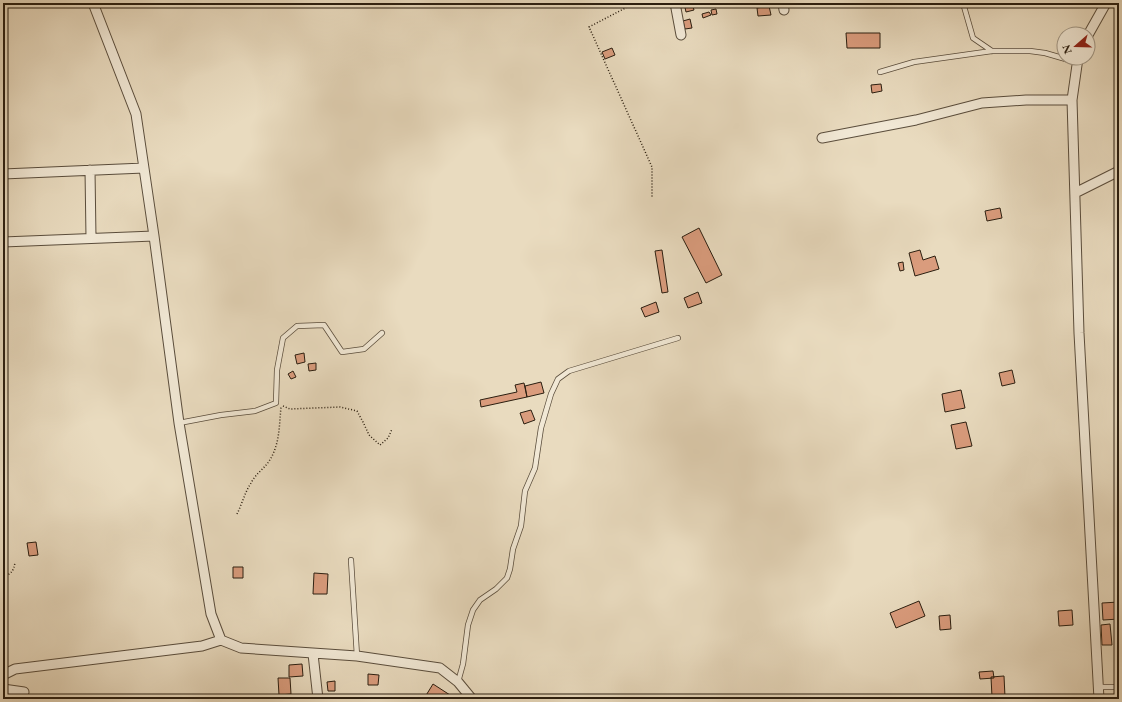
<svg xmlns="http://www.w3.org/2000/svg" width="1122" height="702" font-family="'EB Garamond',serif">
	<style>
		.building { fill: #da9c7d; stroke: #2a1e10 }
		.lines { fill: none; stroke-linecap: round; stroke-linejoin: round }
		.service-casing { stroke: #5a4d3c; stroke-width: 6 }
		.minor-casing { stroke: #5a4d3c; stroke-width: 11 }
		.path { stroke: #2a1e10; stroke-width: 1.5; stroke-dasharray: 1 2; stroke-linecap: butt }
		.service { stroke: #f1e8d5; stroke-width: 4.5 }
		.minor { stroke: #f1e8d5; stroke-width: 9 }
	</style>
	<rect width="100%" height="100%" fill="#e9dbbf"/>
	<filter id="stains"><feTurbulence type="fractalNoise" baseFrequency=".005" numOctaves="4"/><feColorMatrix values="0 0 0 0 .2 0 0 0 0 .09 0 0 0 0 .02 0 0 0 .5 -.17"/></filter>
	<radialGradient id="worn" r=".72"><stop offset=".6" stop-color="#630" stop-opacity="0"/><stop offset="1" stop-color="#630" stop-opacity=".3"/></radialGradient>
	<path class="building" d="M684,3h8l2,7 -8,2z
		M769,6l2,9 -13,1 -1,-8z
		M716,9l1,5 -5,1 -1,-5z
		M709,12l2,3 -8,3 -1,-4z
		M690,19l2,9 -7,1 -2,-8z
		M846,33h34v15h-33z
		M612,48l3,7 -10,4 -3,-7z
		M881,84l1,7 -10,2 -1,-8z
		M1000,208l2,10 -15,3 -2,-10z
		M699,228l23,47 -16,8 -24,-46z
		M662,250l6,42 -6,1 -7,-42z
		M920,250l3,10 12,-4 4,13 -24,7 -6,-23z
		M903,262l1,8 -4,1 -2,-8z
		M698,292l4,11 -14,5 -4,-10z
		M656,302l3,10 -14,5 -4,-9z
		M304,353l1,9 -8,2 -2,-9z
		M316,363v7l-7,1 -1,-7z
		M1012,370l3,13 -13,3 -3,-13z
		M293,371l3,6 -5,2 -3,-5z
		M541,382l3,11 -17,4 -2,-11z
		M524,383l3,14 -46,10 -1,-7 37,-8 -2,-7z
		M961,390l4,18 -20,4 -3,-18z
		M531,410l4,10 -11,4 -4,-11z
		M966,422l6,24 -16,3 -5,-24z
		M36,542l2,13 -9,1 -2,-13z
		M233,567h10v11h-10z
		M314,573l14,1 -1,20h-14z
		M919,601l6,15 -29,12 -6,-15z
		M1119,602v17l-16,1 -1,-17z
		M1072,610l1,15 -14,1 -1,-15z
		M950,615l1,14 -11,1 -1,-14z
		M1110,624l2,21h-10l-1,-20z
		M302,664l1,12 -14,1v-12z
		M993,671l1,7 -14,1 -1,-7z
		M368,674l11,1 -1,10h-10z
		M1004,676l1,21h-13l-1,-20z
		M278,678h12l1,16 -12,1z
		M335,681v10h-7l-1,-9z
		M433,684l17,11 -3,4h-18l-4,-2z"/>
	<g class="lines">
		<g class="service-casing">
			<path id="service" d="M963,3l10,35 19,13
				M880,72l34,-10 78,-11h38l15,2 31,9
				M179,423l42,-8 34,-4 21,-8 1,-33 6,-32 14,-12 27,-1 18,27 22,-3 18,-16
				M351,560l6,96
				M458,682l5,-18 5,-39 5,-15 7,-10 16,-11 11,-11 3,-9 3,-20 8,-23 4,-35 10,-23 6,-40 10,-34 7,-15 11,-8 109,-33
				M1099,687h20"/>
		</g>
		<g class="minor-casing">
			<path id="minor" d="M93,3l43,111 18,122 25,187 32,191 10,26
				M675,3l6,32
				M783,3l1,7
				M1088,35l18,-32
				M1078,58l-6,42 7,233 20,366
				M822,138l94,-18 66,-17 44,-3h46
				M90,170l1,68
				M3,174l141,-6
				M1075,193l44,-22
				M3,242l151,-6
				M313,654l5,45
				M3,675l12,-6 187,-23 19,-6 20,8 116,8 83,12 18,14 14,17
				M3,689l21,3 -5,7"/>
		</g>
		<path class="path" d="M635,3l-46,24 63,140v31
			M3,5l8,-2
			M283,406l7,3 50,-2 17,4 6,11 6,13 11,10 8,-7 4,-9
			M237,514c5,-10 8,-22 14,-31 4,-8 11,-13 16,-19 13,-17 12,-37 14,-57
			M3,577c8,-3 11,-6 12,-15"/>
		<use href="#service" class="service"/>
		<use href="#minor" class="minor"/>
	</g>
	<rect width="1122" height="702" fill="none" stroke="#e9dbbf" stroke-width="16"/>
	<rect x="4" y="4" width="1114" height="694" fill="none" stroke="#2a1e10" stroke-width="2"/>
	<rect x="8" y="8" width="1106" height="686" fill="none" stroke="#2a1e10"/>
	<g transform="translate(1076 46) rotate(250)"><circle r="19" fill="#f1e8d5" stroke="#a19786"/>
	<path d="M0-3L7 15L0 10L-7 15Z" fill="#8f2418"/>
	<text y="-6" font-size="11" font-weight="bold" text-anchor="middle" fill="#2a1e10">N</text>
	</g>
	<rect width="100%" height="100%" filter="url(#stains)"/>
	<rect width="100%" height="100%" fill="url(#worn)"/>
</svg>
